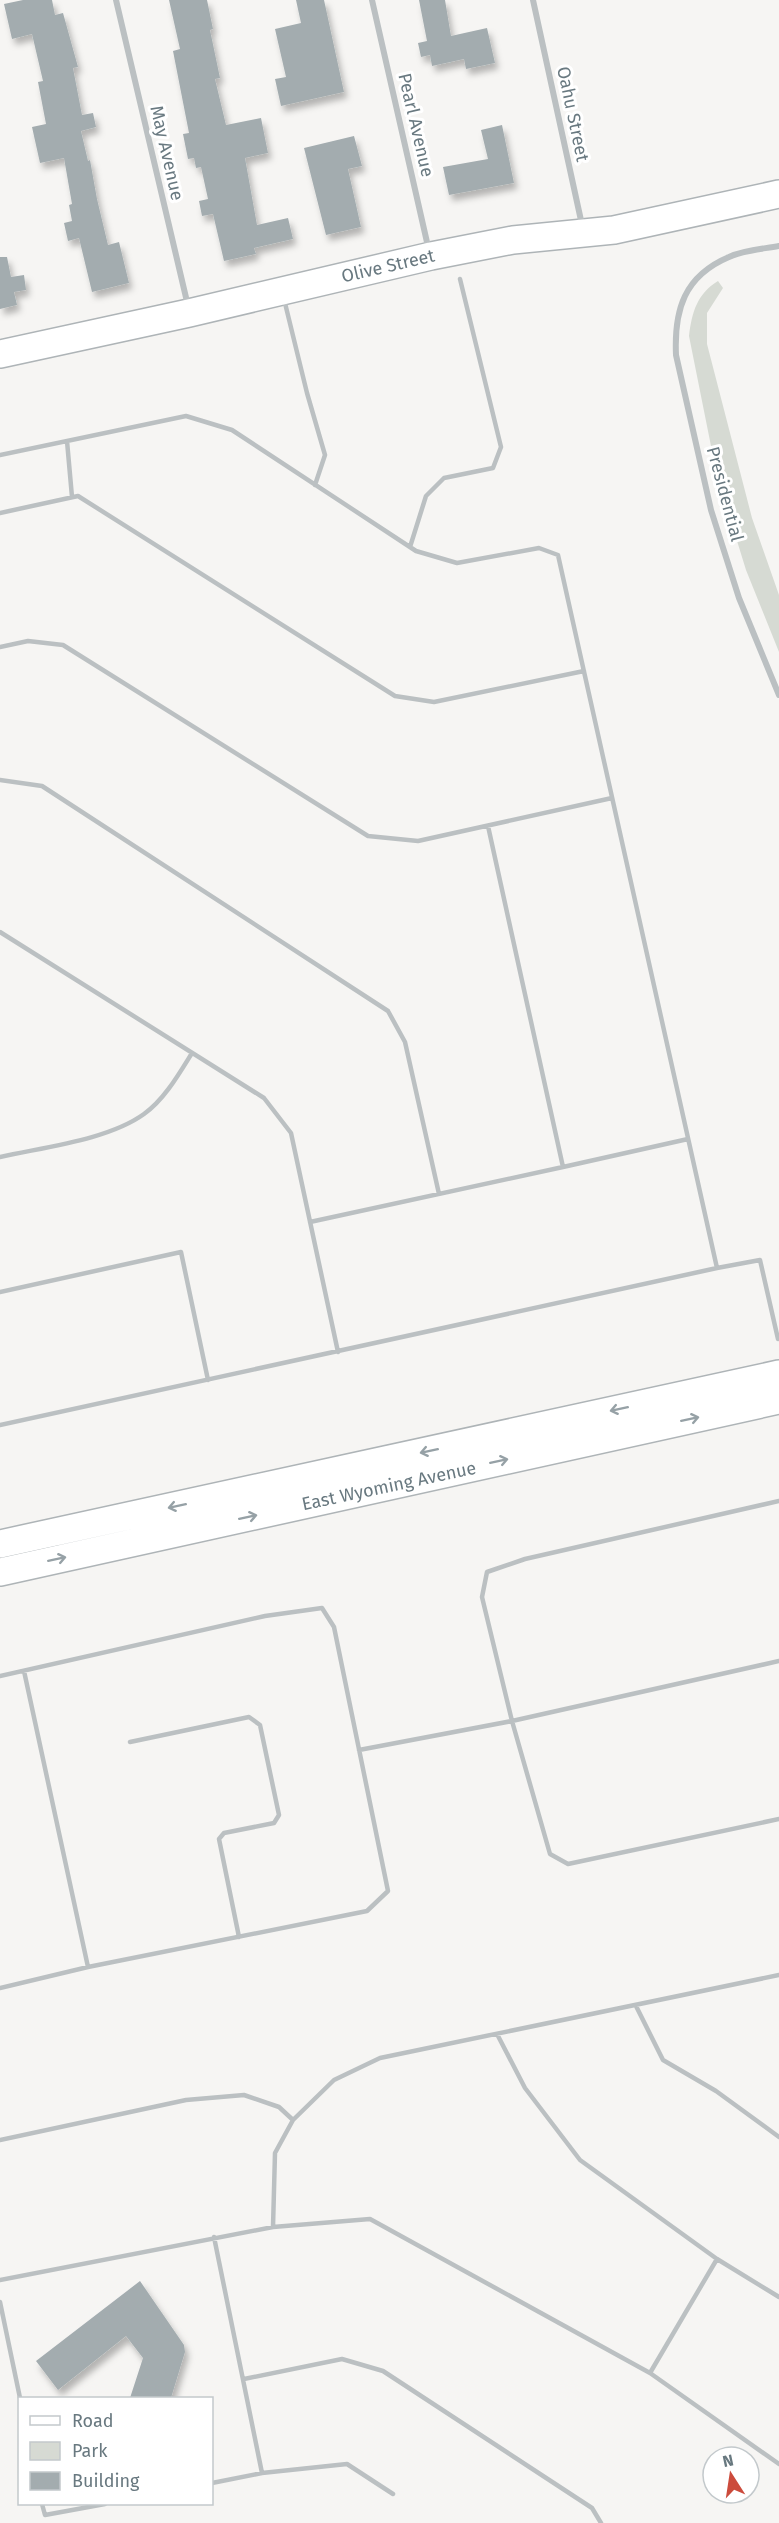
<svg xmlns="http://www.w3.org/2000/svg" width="779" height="2523" font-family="'Fira Sans',sans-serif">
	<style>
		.green { fill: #d6dad3 }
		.building { fill: #a3acaf; filter: url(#shadow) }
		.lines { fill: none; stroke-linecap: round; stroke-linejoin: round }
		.secondary-casing { stroke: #aeb4b7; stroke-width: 30 }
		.lane { stroke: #bbc0c2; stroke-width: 4.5 }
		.street { stroke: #bbc0c2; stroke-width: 6 }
		.secondary { stroke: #fff; stroke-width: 27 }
		.oneway { stroke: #96a1a6 }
		.labels { text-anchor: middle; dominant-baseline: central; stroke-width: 6; stroke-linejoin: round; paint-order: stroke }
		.street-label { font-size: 18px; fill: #697980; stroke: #fff }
	</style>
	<defs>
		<filter id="shadow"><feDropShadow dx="3.5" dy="6" stdDeviation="3" flood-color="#0004"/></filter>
	</defs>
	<rect width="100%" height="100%" fill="#f6f5f3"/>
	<path class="green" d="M718,281l5,7 -16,25v31l45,174 27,77v57l-33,-82 -29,-94 -28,-140c3,-24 8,-42 29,-55z"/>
	<path class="building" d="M23,0h29l3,15 8,-2 15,54 -5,1 9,47 11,-2 3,14 -15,4 7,30 2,-1 7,39 11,46 11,-3 10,41 -37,9 -13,-54 -11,3 -4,-18 8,-2 -3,-16 3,-1 -8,-46 -24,5 -8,-36 14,-3 -8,-42 5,-1 -11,-47 -20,5 -8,-35z
		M169,0h38l6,29 -3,1 10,48 -5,1 11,46 35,-7 7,35 -23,5 12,67 31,-7 5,21 -39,9 2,6 -32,7 -11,-47 -11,2 -3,-15 9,-2 -7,-32 -5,1 -2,-10 -6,1 -5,-25 6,-1 -16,-82 7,-2z
		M296,0h28l20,92 -63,14 -6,-27 11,-2 -11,-48 26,-6z
		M419,0h26l6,36 36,-8 8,35 -29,6 -2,-10 -32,7 -2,-11 -9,2 -3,-14 9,-2z
		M502,125l12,58 -65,12 -6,-28 45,-8 -7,-29z
		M354,136l8,30 -14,3 13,58 -35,8 -22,-87z
		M0,257h7l4,20 13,-2 2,15 -12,2 3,13 -17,4z
		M140,2281l44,64 1,7 -14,46h-41l13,-40 -17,-22 -68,54 -22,-29z"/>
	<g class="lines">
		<g class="secondary-casing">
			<path id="secondary" d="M0,354l189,-41 242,-57 82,-16 101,-10 165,-36
				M0,1544l779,-170
				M0,1572l779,-172"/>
		</g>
		<path class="lane" d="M284,299l23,94 18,62 -10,30
			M67,441l5,56
			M0,455l186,-39 46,14 184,121 41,12 82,-15 19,7 159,713 -717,157
			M0,513l78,-17 317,200 39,6 150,-31
			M410,547l16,-51 18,-18 49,-10 8,-21 -41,-168
			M0,647l28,-6 35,4 305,191 50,5 194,-43
			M0,780l42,6 346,225 17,31 34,152
			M0,932l264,166 27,35 47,219
			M0,1157c44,-10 108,-17 144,-43 20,-14 35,-40 48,-61
			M563,1167l125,-28
			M310,1222l253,-55 -75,-341
			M717,1268l43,-8 18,79
			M0,1292l181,-40 27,128
			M779,1501l-254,58 -38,13 -5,25 30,124 38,133 18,10 211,-45
			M24,1671l64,296
			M0,1676l265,-60 57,-8 12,19 54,264 -21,20 -279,56 -88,21
			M130,1742l119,-25 11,8 19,90 -5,8 -50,10 -5,6 20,98
			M359,1750l153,-29 267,-60
			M636,2006l27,54 53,31 63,46
			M497,2034l28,54 55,72 137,99 62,38
			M0,2140l186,-40 58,-5 35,12 14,13
			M273,2227l2,-74 18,-33 41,-40 46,-22 399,-83
			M214,2237l48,236
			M0,2280l273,-53 97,-8 280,154 129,91
			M0,2302l20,96
			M650,2373l67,-114
			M244,2379l98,-20 41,12 209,137 9,15
			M212,2483l50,-10 85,-9 46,30
			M42,2504l3,11 60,-11"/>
		<path class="street" d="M116,0l72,306
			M372,0l57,251
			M533,0l49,225
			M779,246c-16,3 -35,4 -50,11 -45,19 -55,53 -53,98l35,155 28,88 40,97"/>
		<use href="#secondary" class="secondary"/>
	</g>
	<defs><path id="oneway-shaft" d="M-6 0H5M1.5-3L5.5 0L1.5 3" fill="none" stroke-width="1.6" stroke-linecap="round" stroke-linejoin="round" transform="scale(1.5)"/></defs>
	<g class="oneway">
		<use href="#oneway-shaft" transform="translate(619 1409) rotate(168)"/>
		<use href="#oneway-shaft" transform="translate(690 1419) rotate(-12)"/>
		<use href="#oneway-shaft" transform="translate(429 1451) rotate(168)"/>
		<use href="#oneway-shaft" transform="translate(499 1461) rotate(-12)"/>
		<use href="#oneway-shaft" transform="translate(177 1506) rotate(168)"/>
		<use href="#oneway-shaft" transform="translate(248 1517) rotate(-12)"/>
		<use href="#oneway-shaft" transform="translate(57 1559) rotate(-12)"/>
	</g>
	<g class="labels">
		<g class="street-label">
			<text transform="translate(573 114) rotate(78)">Oahu Street</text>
			<text transform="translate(416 125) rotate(77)">Pearl Avenue</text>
			<text transform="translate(167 153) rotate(77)">May Avenue</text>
			<text transform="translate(388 266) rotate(-13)">Olive Street</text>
			<text transform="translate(725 494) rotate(75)">Presidential</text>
			<text transform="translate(389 1486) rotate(-12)">East Wyoming Avenue</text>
		</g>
	</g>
	<rect x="18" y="2397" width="195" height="108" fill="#ffffff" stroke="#c3c9cc" stroke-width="1.5"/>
	<rect x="30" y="2416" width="30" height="9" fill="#ffffff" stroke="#c3c9cc" stroke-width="1.5"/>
	<text x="72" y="2427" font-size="18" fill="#697980">Road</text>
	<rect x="30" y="2442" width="30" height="18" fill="#d6dad3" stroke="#c3c9cc" stroke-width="1.5"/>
	<text x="72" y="2457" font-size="18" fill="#697980">Park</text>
	<rect x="30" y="2472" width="30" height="18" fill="#a3acaf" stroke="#c3c9cc" stroke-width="1.5"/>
	<text x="72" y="2487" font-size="18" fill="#697980">Building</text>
	<g transform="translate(731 2475) rotate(348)"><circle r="28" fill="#ffffff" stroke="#c3c9cc" stroke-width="1.5"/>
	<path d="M0-4.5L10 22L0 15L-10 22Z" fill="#cc4b3c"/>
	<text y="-9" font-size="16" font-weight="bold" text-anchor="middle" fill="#697980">N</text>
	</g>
</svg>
